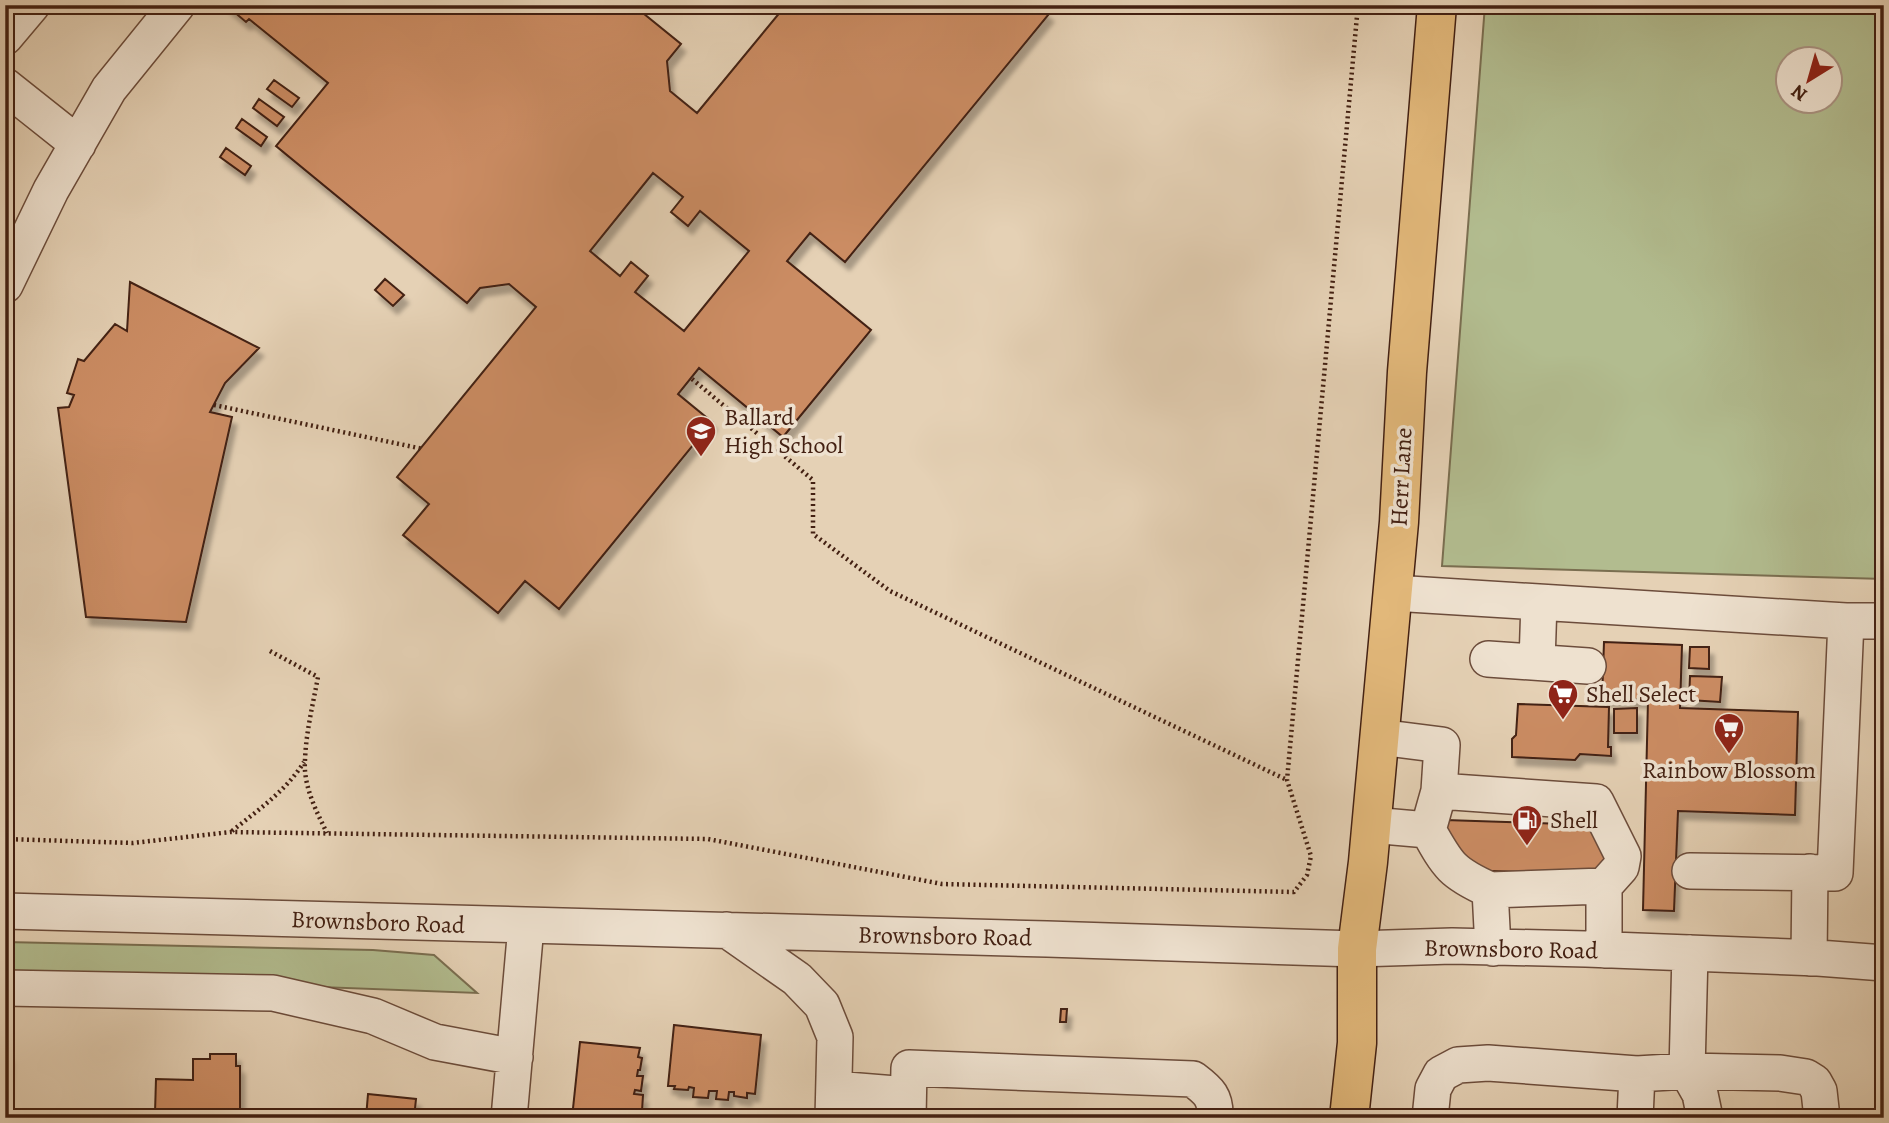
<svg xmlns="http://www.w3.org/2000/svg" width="1889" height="1123" font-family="Alegreya,serif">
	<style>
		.green { fill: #b2bc8f; stroke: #7a6e50; stroke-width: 2; fill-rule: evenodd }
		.building { fill: #cb8c63; stroke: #432012; stroke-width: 2; fill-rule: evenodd; filter: url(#shadow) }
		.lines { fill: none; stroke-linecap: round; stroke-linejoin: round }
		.minor-casing { stroke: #6c4c3b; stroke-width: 38 }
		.major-casing { stroke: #432012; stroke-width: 41 }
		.path { stroke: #432012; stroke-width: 4.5; stroke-dasharray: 2 3.5; stroke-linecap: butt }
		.minor { stroke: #eee1cf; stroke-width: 35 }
		.major { stroke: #e2b87a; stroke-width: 38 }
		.labels { text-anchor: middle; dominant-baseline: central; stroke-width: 7; stroke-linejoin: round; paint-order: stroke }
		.poi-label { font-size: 24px; fill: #432012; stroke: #eee1cf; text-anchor: start }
		.street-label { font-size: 24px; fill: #432012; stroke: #eee1cf }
	</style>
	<defs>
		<filter id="shadow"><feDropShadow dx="4.5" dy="8" stdDeviation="2" flood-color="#0004"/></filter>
	</defs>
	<rect width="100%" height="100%" fill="#e5d1b5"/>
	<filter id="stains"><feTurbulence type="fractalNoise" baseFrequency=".00286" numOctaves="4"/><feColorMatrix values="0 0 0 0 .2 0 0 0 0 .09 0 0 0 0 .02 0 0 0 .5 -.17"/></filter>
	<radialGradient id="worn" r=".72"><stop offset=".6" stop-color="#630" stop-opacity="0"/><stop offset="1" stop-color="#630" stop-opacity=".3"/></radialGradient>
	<path class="green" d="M1485,5h399v574l-442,-13zM1787,60h42v42h-42z
		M5,942l368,8 61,5 43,38 -238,-9 -234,-4z"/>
	<path class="building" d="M226,5h407l48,39 -14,17 3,30 27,22 89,-108h252l11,9 -204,248 -35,-29 -23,28 84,69 -88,107 -84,-69 -21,26 34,28 -153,187 -34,-28 -27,32 -95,-78 26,-31 -32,-27 139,-170 -27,-23 -29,4 -13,15 -191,-157 52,-63 -79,-64 -3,3zM653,173l30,24 -12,15 17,14 12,-15 49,40 -65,80 -49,-39 13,-16 -17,-14 -11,14 -30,-25z
		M274,80l25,18 -7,9 -25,-18z
		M259,99l25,18 -7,9 -24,-18z
		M242,119l25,18 -6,9 -25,-18z
		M226,148l25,18 -6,9 -25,-18z
		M385,279l19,16 -11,11 -18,-16z
		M130,282l129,66 -34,35 -15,29 22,5 -46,205 -100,-5 -28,-209 11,-1 5,-12 -7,-2 11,-34 6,2 31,-37 12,7z
		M1604,642l78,3 -2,63 118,4 -3,103 -117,-4 -4,100 -31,-1 5,-210 -46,-2z
		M1690,647h19v22l-20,-1z
		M1690,676l32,1 -2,25 -31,-2z
		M1518,704l91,3 -1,40h3v9l-31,-2 -5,6 -63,-3v-18l4,-4z
		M1637,708v25h-23v-24z
		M1445,820l150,5 16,31 -2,19 -149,-5 -16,-33z
		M1061,1009h6l-1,13h-6z
		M674,1025l87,10 -6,59 -8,-1v5l-13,-2v-4h-5l-1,8 -12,-1 1,-8h-8l-1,7 -15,-1 1,-9 -5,-1 -1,3 -14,-1 1,-3h-7z
		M580,1042l60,6 -2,9 4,1 -2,12h-2l-1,6h6l-2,15 -6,-1 -1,4 9,1 -1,16 -7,-1 -1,7 1,1h-63z
		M5,1054l3,1 -2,48h-1z
		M210,1054h26v12h4v48l-85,-1 1,-34 37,1v-21h17z
		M368,1094l48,5 -2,19h-48z
		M1476,1112l94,6h-95z
		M954,1114l154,4h-154z
		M1751,1114l56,2v2h-56z"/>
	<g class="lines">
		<g class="minor-casing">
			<path id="minor" d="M5,37l27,-32
				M5,86l73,58
				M5,285l46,-95 58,-101 68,-84
				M1393,593l453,28h38
				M1488,659l100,7
				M1537,662l2,-60
				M1439,791l157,11 27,54 -2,11 -17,19
				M1371,825l57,5 11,-39 3,-46 -63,-8
				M1428,830c20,36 24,43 62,60
				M1690,871l145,2 11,-252
				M5,911l1042,28 310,10 95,-3 134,3 232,9 66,5
				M727,930l70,49 25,26 13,32 -2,81
				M1493,948l-3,-58 114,-4v64
				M1690,953l-3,118 13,23 5,24
				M1809,958l1,-86
				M5,988l268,5 100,23 62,26 80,15
				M834,1089l74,6
				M509,1118l17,-192
				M908,1118l1,-50 284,11c16,12 23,18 22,39
				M1430,1118l3,-29 8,-15 17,-9 30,-2 149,11 50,-3 93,2 26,4 8,5 5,9 3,27
				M1635,1118l2,-44"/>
		</g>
		<g class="major-casing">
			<path id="major" d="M1349,1118l8,-75v-94l11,-87 31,-340 8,-150 30,-367"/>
		</g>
		<path class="path" d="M692,379l121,101v54l77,57 397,189
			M214,405l209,44
			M270,651l48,26c-5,27 -12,55 -13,83 -2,25 11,51 22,73
			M232,831c26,-21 54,-40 72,-69
			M5,839l128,4 98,-11 477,7 234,45 352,8 13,-17 4,-19 -24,-76 71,-775"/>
		<use href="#minor" class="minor"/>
		<use href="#major" class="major"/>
	</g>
	<defs>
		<g id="school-pin" transform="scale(1.575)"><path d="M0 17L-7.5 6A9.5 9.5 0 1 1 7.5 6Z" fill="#8f2418" stroke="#eee1cf"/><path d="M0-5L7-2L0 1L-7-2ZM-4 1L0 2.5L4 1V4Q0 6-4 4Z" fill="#fff"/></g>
		<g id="supermarket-pin" transform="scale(1.575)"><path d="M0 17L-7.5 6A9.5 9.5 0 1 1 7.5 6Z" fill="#8f2418" stroke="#eee1cf"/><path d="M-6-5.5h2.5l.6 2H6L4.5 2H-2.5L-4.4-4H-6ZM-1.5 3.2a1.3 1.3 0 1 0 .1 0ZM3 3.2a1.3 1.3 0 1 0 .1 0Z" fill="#fff"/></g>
		<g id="fuel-pin" transform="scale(1.575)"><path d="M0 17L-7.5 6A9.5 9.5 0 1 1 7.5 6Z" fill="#8f2418" stroke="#eee1cf"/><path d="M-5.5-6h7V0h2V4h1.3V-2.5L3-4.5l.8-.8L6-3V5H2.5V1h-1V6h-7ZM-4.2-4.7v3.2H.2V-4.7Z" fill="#fff"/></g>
	</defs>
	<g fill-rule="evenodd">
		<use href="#school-pin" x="701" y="431"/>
		<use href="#supermarket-pin" x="1563" y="694"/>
		<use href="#supermarket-pin" x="1729" y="728"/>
		<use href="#fuel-pin" x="1527" y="820"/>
	</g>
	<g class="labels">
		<g class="poi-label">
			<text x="724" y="417">Ballard<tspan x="724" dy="28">High School</tspan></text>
			<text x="1586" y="694">Shell Select</text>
			<text x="1729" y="770" text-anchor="middle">Rainbow Blossom</text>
			<text x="1550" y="820">Shell</text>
		</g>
		<g class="street-label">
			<text transform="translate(1401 477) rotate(-87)">Herr Lane</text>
			<text transform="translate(378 922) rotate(2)">Brownsboro Road</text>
			<text transform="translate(945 936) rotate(1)">Brownsboro Road</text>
			<text transform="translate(1511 949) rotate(1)">Brownsboro Road</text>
		</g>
	</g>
	<rect width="1889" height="1123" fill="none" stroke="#e5d1b5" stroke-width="28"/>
	<rect x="7" y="7" width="1875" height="1109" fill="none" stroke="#432012" stroke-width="3.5"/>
	<rect x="14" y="14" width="1861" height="1095" fill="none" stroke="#432012" stroke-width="2"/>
	<g transform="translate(1809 80) rotate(217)"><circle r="33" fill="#eee1cf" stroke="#aa9483" stroke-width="2"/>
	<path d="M0-5L12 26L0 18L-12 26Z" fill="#8f2418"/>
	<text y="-10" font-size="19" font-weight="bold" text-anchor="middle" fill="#432012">N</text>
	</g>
	<rect width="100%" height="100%" filter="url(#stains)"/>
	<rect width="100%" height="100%" fill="url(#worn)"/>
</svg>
